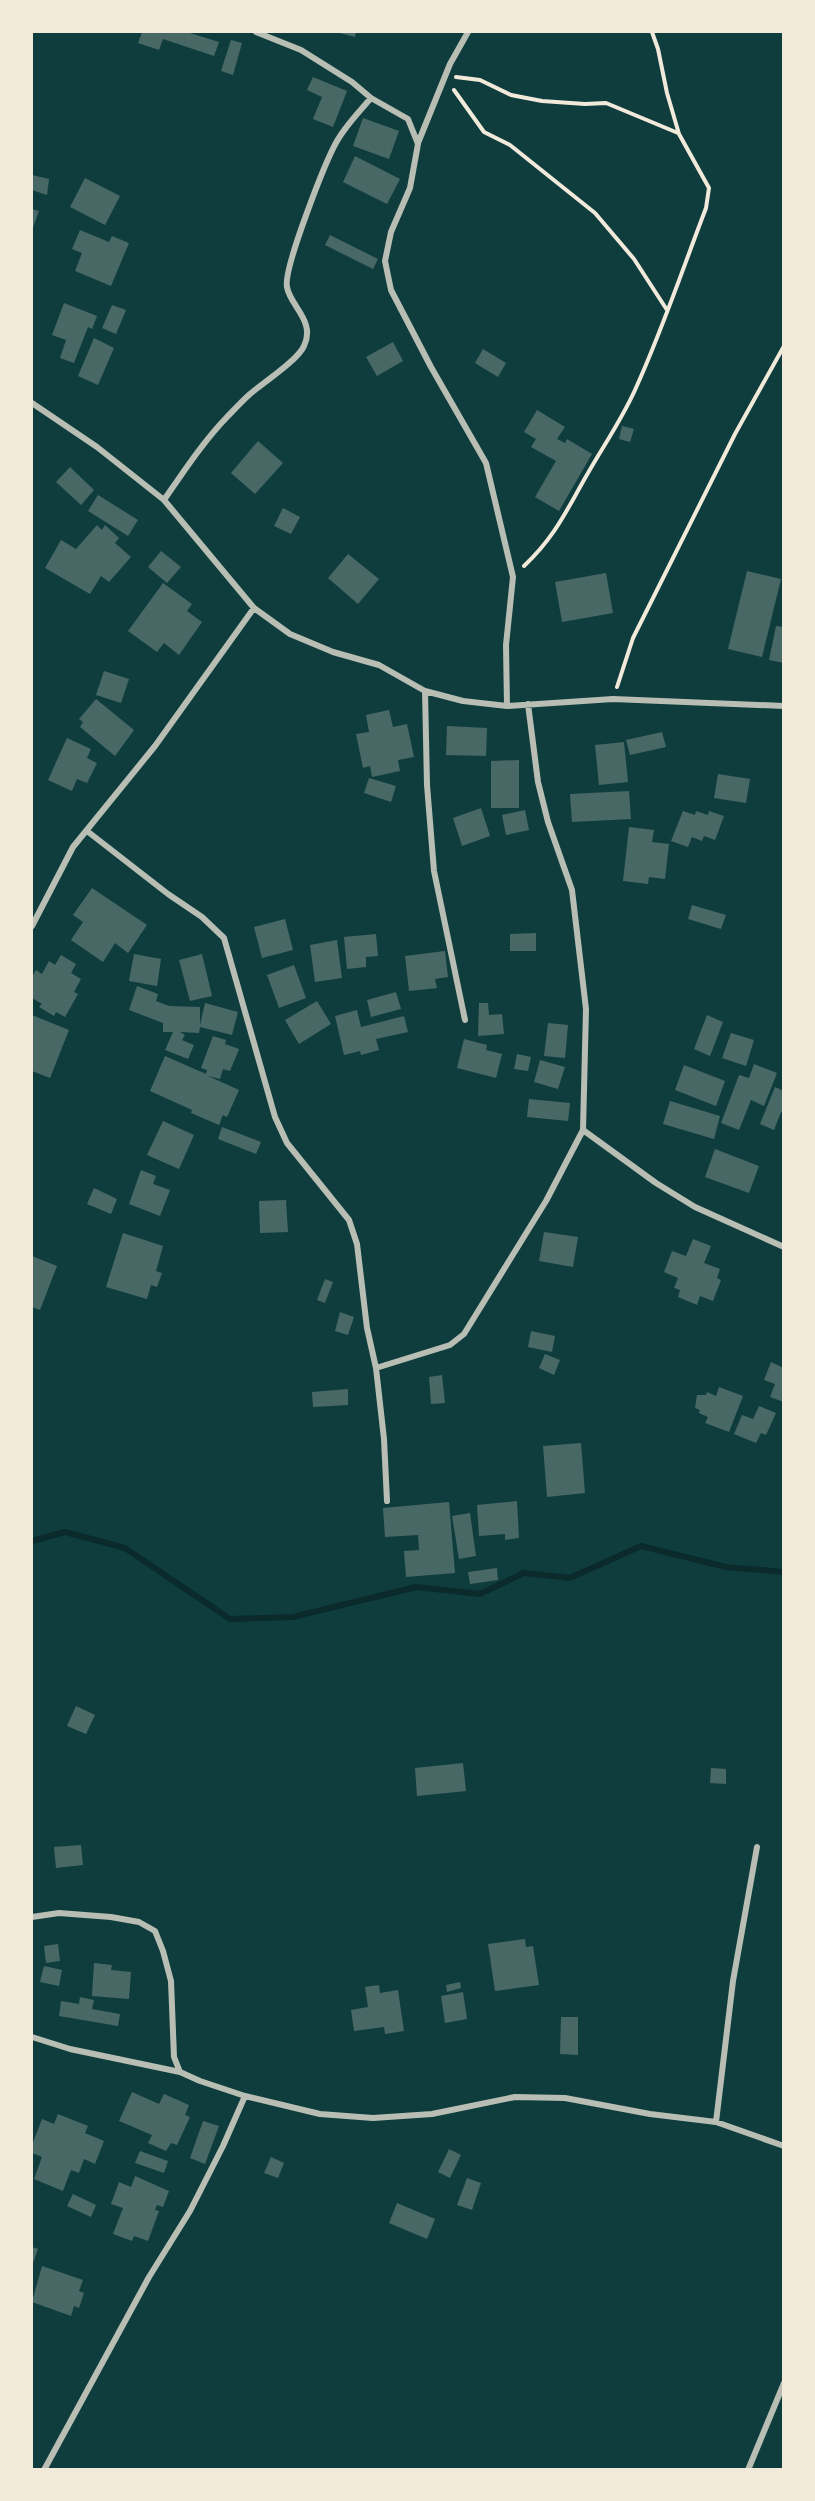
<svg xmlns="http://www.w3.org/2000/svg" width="815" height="2501" font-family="Poppins,sans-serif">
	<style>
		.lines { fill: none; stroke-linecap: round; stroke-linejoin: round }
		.stream { stroke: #0a2a2b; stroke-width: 6 }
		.building { fill: #486865 }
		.path { stroke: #f1e9da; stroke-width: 4 }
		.minor { stroke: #b8beb3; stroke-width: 6 }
	</style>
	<rect width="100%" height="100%" fill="#0f3d3e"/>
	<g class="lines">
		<path class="stream" d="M32,1541l33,-9 60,16 105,71 63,-2 123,-30 64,7 44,-21 46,5 71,-32 85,21 58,5"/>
	</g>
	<path class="building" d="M142,32h45l32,10 -5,14 -51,-17 -4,11 -21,-7z
		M336,32h20l-1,5z
		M231,40l11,3 -9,32 -12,-4z
		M313,77l34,14 -14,36 -20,-8 9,-22 -15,-7z
		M363,118l36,13 -10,28 -36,-13z
		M355,156l45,23 -13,25 -44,-22z
		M32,175l17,4 -2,16 -15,-5z
		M85,178l35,18 -15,29 -35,-18z
		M32,209l7,2 -7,19z
		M80,230l29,12 3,-6 17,7 -18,43 -36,-15 7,-18 -10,-4z
		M330,235l48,24 -5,10 -48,-24z
		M64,303l33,13 -5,13 -4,-2 -14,36 -14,-5 6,-18 -14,-5z
		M112,305l14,5 -10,24 -14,-6z
		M94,338l20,10 -16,37 -20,-9z
		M393,342l10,19 -26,15 -11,-19z
		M483,349l23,14 -8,14 -23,-14z
		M537,410l28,17 -8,12 8,4 2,-4 25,15 -33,57 -24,-14 21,-36 -25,-14 5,-8 -12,-7z
		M622,426l12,3 -4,13 -11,-3z
		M258,441l25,22 -28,31 -24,-21z
		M70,467l24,23 -13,15 -25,-23z
		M98,495l40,25 -10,16 -40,-25z
		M283,508l17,9 -9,17 -17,-8z
		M97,525l5,5 3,-5 14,13 -4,5 16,14 -22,25 -8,-6 -11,18 -45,-26 16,-28 15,9z
		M161,551l20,16 -14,16 -19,-16z
		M348,554l31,25 -21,25 -30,-26z
		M747,571l34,8 -19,78 -34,-8z
		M606,573l7,40 -51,9 -7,-40z
		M163,583l29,21 -5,7 15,11 -23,33 -15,-12 -7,9 -29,-21z
		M776,626l8,1v36l-15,-3z
		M104,671l25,8 -8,24 -25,-8z
		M96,699l38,31 -19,26 -35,-29 3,-5 -4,-3z
		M389,710l4,17 14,-3 7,33 -16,3 2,11 -28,6 -2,-11 -7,2 -7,-34 13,-2 -3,-17z
		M447,726l40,2 -1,28 -40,-1z
		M662,732l4,15 -36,8 -4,-15z
		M67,738l24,11 -4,9 10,5 -10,20 -10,-4 -5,12 -24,-11z
		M624,742l4,40 -29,3 -4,-40z
		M519,760v48h-28v-47z
		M718,774l32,5 -4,24 -32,-5z
		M369,778l27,8 -5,16 -27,-9z
		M629,791l2,28 -59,3 -2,-28z
		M481,808l9,28 -28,10 -9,-28z
		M525,810l4,20 -23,5 -4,-20z
		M683,811l12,4 1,-4 12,4 1,-4 15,5 -9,24 -11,-4 -2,5 -10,-4 -4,10 -17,-6z
		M629,827l25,3 -2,12 17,2 -4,35 -16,-2 -1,7 -25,-3z
		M92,888l55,37 -19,28 -13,-10 -12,19 -32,-22 12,-18 -10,-7z
		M692,905l34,10 -5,14 -33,-10z
		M285,919l8,31 -31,8 -8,-31z
		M536,933v18h-26v-17z
		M376,934l2,22 -12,1v10l-19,2 -3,-32z
		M337,940l5,38 -27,4 -5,-37z
		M445,951l3,26 -13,2 2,9 -28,3 -4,-35z
		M134,954l27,5 -4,27 -28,-5z
		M202,954l10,42 -22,5 -11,-41z
		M61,955l15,9 -5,9 10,6 -7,13 4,2 -13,23 -9,-5 -2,4 -15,-9 3,-3 -10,-6v-21l4,-7 6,4 7,-13 6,4z
		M294,965l12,33 -27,10 -12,-33z
		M137,986l21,8 -2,7 13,5 31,1v18l5,-22 33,9 -6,23 -32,-8 -1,6 -19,-1 5,3 -3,5 12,5 -6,14 -23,-9 8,-18h-10v-9l-34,-13z
		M396,992l5,17 -30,8 -4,-17z
		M317,1001l14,23 -32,20 -14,-24z
		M479,1003h9l1,12 13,-1 2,20 -26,2z
		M357,1010l4,17 43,-11 4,16 -32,7 3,11 -18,5 -1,-4 -16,4 -9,-39z
		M32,1015l37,15 -19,48 -18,-7z
		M707,1015l16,7 -13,34 -16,-7z
		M548,1023l20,2 -3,33 -21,-2z
		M731,1033l23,7 -8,26 -24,-8z
		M213,1036l13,4 -1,4 14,5 -9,22 -7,-2 -3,10 -12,-3 31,14 -12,27 -4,-2 -4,10 -28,-12 1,-3 -42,-19 15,-35 41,18 1,-4 -6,-2z
		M464,1039l23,6 -1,5 16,4 -6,24 -39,-10z
		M517,1054l14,3 -3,14 -14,-2z
		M540,1060l25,7 -7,22 -24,-7z
		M754,1064l23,9 -13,33 -13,-6 -12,30 -18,-7 18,-48 10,3z
		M684,1065l41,16 -9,25 -41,-16z
		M775,1087l9,4v22l-3,-1 -7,18 -14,-6z
		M529,1099l41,4 -2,18 -41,-4z
		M670,1101l50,15 -6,23 -51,-15z
		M163,1121l31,14 -15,34 -32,-14z
		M222,1127l39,15 -5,12 -38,-15z
		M715,1149l44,17 -10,27 -44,-16z
		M141,1170l15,6 -3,8 17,6 -10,26 -31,-12z
		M94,1188l23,11 -6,15 -24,-10z
		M286,1200l2,32 -28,1 -1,-32z
		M544,1232l34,5 -5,30 -34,-6z
		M123,1233l40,13 -7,25 6,2 -5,14 -6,-2 -4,14 -41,-12z
		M693,1239l18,7 -7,17 16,6 -3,9 4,2 -8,21 -13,-5 -3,9 -19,-8 2,-7 -6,-2 4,-10 -14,-6 8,-21 14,5z
		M32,1256l25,10 -17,44 -8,-3z
		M325,1279l8,3 -8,21 -8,-3z
		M340,1312l14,5 -6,18 -13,-4z
		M531,1331l24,5 -3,16 -24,-5z
		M545,1354l15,6 -6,15 -15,-7z
		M771,1362l13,6v34l-14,-5 5,-13 -11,-4z
		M442,1375l3,28 -14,1 -2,-27z
		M719,1387l24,9 -14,36 -24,-9 3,-6 -9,-4 1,-3 -5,-2 2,-13h9l1,-3 9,4z
		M348,1389v16l-35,2 -1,-15z
		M759,1406l17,7 -10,22 -5,-2 -5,10 -22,-9 8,-19 11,4z
		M581,1443l4,50 -38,4 -4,-51z
		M517,1501l2,37 -14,2v-6l-26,2 -2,-31z
		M449,1502l6,71 -49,4 -2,-26 15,-1 -1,-15 -33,2 -2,-29z
		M470,1513l6,43 -17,3 -7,-43z
		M497,1568l1,12 -28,4 -2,-12z
		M76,1706l19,9 -9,19 -19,-8z
		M463,1763l3,28 -49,5 -2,-28z
		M711,1768l15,1v15l-16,-1z
		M81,1845l2,20 -27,3 -2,-21z
		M525,1939l1,8 7,-1 6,39 -44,6 -7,-47z
		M58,1944l2,17 -14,2 -2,-17z
		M94,1963l18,2 -1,5 20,2 -2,27 -37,-3z
		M44,1966l18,4 -3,16 -19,-4z
		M460,1982l1,6 -14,4 -1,-7z
		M379,1985l1,8 18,-3 6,41 -19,3 -1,-7 -30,4 -3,-21 17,-3 -3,-20z
		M463,1992l4,27 -22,4 -4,-27z
		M80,1997l14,3 -2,9 28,5 -2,12 -59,-10 2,-15 18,3z
		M561,2017h17v38l-18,-1z
		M132,2092l27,12 5,-10 25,11 -4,10 5,2 -13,28 -6,-2 -5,8 -18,-8 4,-8 -33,-14z
		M58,2114l30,12 -3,7 19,8 -9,23 -11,-5 -5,14 -8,-3 -8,21 -29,-12 8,-22 -10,-4v-8l10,-26 12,5z
		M203,2121l16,5 -14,38 -15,-6z
		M449,2149l12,6 -11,23 -12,-6z
		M140,2151l28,10 -4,12 -29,-10z
		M271,2157l13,6 -6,15 -14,-5z
		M135,2176l34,15 -6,16 -6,-2 -2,5 4,1 -11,30 -14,-5 -2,5 -19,-7 10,-26 -12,-4 8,-22 12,5z
		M467,2178l14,5 -9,27 -15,-5z
		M73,2194l23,11 -5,12 -24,-11z
		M397,2203l38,16 -8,20 -38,-16z
		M32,2247l6,2 -6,17z
		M42,2266l41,14 -4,11 5,2 -5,15 -5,-2 -3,10 -39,-14z"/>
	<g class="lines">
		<path class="path" d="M456,77l24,3 31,15 31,6 43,3 21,-1 72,30
			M454,90l30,42 26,13 85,68 39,46 33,51
			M524,566c32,-30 43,-57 64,-93 16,-28 34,-54 47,-83 27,-59 48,-122 71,-182l3,-20 -30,-54 -12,-41 -9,-44 -6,-17
			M617,687l16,-49 102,-204 49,-88"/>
		<path class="minor" d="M256,32l45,18 51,32 19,16 37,21 10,25 -8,44 -19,44 -6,29 6,29 40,77 55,96 27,114 -7,68 1,61
			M418,143l32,-79 18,-32
			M32,403l65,44 67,53 90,108 36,26 43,18 46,13 46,26 38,10 44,5 106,-7 171,7
			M164,500c20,-29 39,-58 63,-83 8,-8 15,-16 23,-23 13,-11 48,-34 54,-48 12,-25 -14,-40 -17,-59 -4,-18 39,-127 50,-146 9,-16 22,-29 34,-43
			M425,691l2,94 7,86 31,149
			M87,831l81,63 34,23 22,21 51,179 12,26 62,77 8,24 10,84 9,40 8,71 3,62
			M32,926l41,-79 82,-101 99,-138
			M583,1130l73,53 39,24 89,40
			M376,1368l74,-23 14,-11 82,-133 37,-71 3,-121 -14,-119 -24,-68 -10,-40 -10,-78
			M32,1917l27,-4 52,4 28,5 16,9 8,20 8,30 3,76 6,15 20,9 45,15 75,18 53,4 59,-4 83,-17 50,1 85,16 66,8 68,24
			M32,2037l38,12 110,23
			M716,2122l17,-141 24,-134
			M44,2470l105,-193 41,-66 33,-65 22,-50
			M748,2470l36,-87"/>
	</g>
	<rect width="815" height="2501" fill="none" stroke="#f1e9da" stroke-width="66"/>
</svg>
